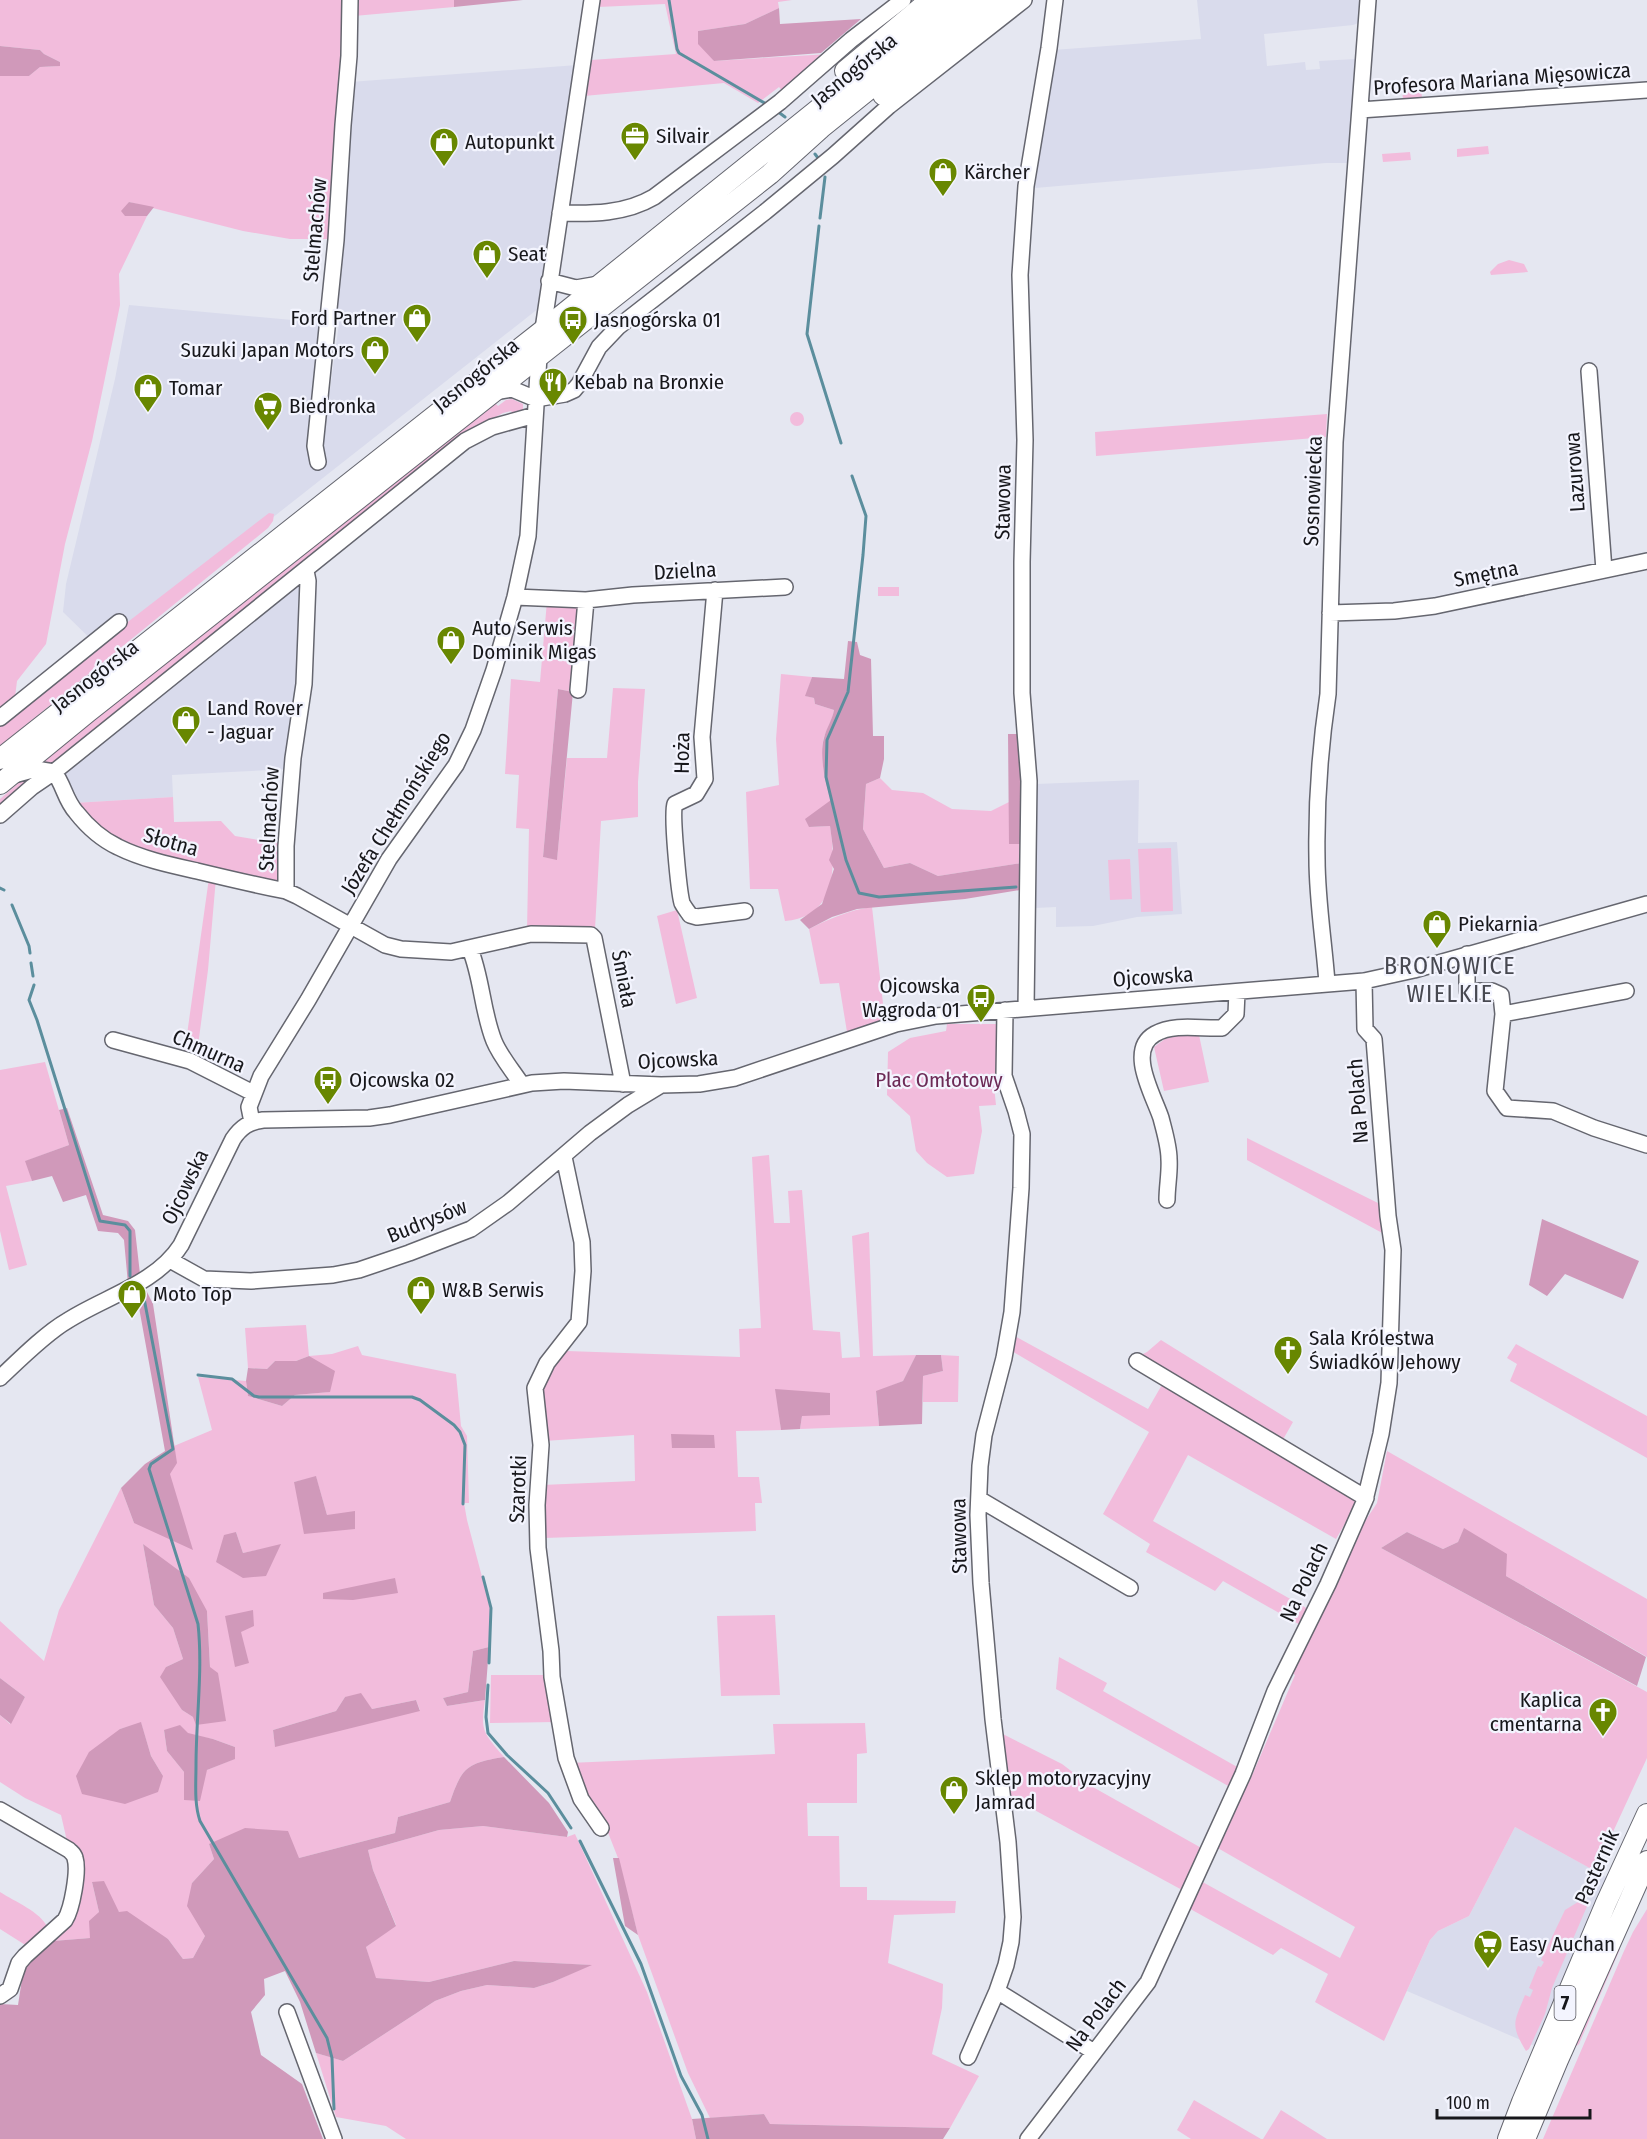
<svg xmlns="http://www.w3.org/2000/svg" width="1647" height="2139" font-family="'Fira Sans Condensed',sans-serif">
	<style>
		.built { fill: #d9dbec }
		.green { fill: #f2bcdc; fill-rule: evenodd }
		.forest { fill: #d099ba }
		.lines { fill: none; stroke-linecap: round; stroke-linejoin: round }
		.stream { stroke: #5b8e9d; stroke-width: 3 }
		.minor-casing { stroke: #65666f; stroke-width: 18 }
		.major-casing { stroke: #65666f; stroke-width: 22 }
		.minor { stroke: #fff; stroke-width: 15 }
		.major { stroke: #fff; stroke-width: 20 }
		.labels { text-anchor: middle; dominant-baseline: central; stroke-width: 4.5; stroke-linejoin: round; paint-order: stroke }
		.shield { fill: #f3f4fe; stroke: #59595f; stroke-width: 1.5 }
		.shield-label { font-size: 20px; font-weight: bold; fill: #17171b }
		.street-label { font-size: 21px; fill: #17171b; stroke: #f3f4fe }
		.poi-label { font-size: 21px; fill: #17171b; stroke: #f3f4fe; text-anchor: start }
		.park-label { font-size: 21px; fill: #6c2a56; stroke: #f3f4fe }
		.quarter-label { font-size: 24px; letter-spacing: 1.5px; fill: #484951; stroke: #f3f4fe }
	</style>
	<rect width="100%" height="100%" fill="#e5e7f1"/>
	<path class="built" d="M1197,0h165l-1,22 -8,3 -89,9 3,32 38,-4 1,8 14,-1 -1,-8 37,-2 -7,104h-23l-291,25 18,-138 148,-11z
		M577,65l-38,243 -436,343 -40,-39 3,-28 49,-205 14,-74 196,18 -7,73 11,1 10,-74 -6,-8 17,-233z
		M299,582l5,2 -3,101 -11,84 -118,6 1,22 -99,6 -12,-32z
		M1139,780l-1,63 39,-1 5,72 -45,3 -44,9 -37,1v-20l-21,1 1,-124z
		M1515,1827l93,51 -71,169 -130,-56 23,-51 8,-9 31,-15z"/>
	<path class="green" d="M0,0h347l-14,239h-43l-47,-8 -114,-29 -4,14h22l-28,58 1,31 -28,136 -27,103 -19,100 -29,37 -2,16 -15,13v-634h29l11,-9 19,-1 1,-4 -16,-8 -4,-4 -40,-4z
		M355,0h99v7l-100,9z
		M599,0h193l-14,2 1,6 -34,16 -47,7 16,30 116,-7 -46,39 -5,-6 -21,16 -34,-20 -140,13 7,-36 85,-6 -11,-50 -67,3z
		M1421,89l1,9 -19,1 -1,-9z
		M1488,146l1,8 -32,3v-8z
		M1410,152l1,8 -28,2 -1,-8z
		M1509,260l15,4 4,8 -37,3 -1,-3 8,-8z
		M512,399l11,5v9l-7,4 -5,-6 -8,2 -30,16 -410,328 -12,8 -4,-1 -2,-2 3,-5 399,-317 48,-37 3,3 8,-6z
		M790 419a7 7 0 1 1 14 0a7 7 0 1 1-14 0Z
		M1327,414l-1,23 -230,19 -1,-24z
		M269,513l5,1 -1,7 -5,7 -268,218v-23l85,-68z
		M878,587h21v9h-21z
		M547,601l35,5 -9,86 -15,-3 -15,168 14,2 10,-101h40l6,-70 32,1 -7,93v35l-37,4 -6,108 -68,1 2,-101 -13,-1 3,-53 -14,-1 6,-95 29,3z
		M781,674l31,3 -6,19 8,2 1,6 19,6c-2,11 -7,18 -10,27 -5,18 1,46 7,63l-22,27 21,-1c6,40 7,91 -45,95l-7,-32h-28l-4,-97 33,-7 -3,-46z
		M38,772l-38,39v-12l23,-20z
		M880,778l12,12 31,3 29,16 39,2 18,-9v42h13v19l-84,13 -28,-13 -26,5 -21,-39 3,-45z
		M173,797l1,25 47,-1 14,15 48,8v36l-5,5 -137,-34 -23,-9 -44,-39z
		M1171,848l2,63 -32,1 -3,-63z
		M1130,859l2,40 -22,1 -2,-40z
		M209,878h7l-8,92 -12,91 -12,-5z
		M872,907l13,114 -38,11 -8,-49 -19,1 -11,-55c20,-10 40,-19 63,-22z
		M677,910l20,88 -21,6 -19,-88z
		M947,1024h51v49l-5,4 3,28 -17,1 3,25 -8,43 -27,3 -20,-14 -11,-12 -6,-35 -23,-21 1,-43 22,-14 36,-7z
		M1179,1035h20l10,47 -45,9 -10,-44 11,-8z
		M45,1062l24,83 -43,16 6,20 -26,5 21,79 -18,5 -9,-39v-161z
		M1247,1138l135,67 4,30 -139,-75z
		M769,1155l5,68h16l-2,-32 14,-1 11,140 27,2 2,26 18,-1 -8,-121 17,-4 4,124 43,-1 -13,26 -27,11 3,34 -79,3 2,-13 -26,-27 5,41 -45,1 2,46h21l3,26h-7l1,28 -212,7 -2,-53 93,-4 -1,-46 -90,6 -4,-47 5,-16 22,-27 173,6 -1,-28 22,-1 -9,-171z
		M306,1325l3,31 23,-2 26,-8 4,9 94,19 5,52 6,10 2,67h-5l3,17 23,87 -1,40 -16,4 -5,41 -25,6 4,8 38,-6c-5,32 -1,33 19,57 -37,6 -42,10 -54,45l-52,15 -3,16 -96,25 -90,-14 5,15 -22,24 13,53 -12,22 -10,1 -15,-20 -49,-27 -27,-30 7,30 -9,26 -37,3 16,-19 6,-10 -8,-71 -6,-26 -36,-17 -25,-16v-67l10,9 15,-27 -25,-19v-57l44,40 15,-51 62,-122 13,35 42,-60 -2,-17 38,-16 -14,-53 48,4 2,15 34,10 13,-11 34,-3 -20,-36 -13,5h-21l-8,8 -19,-1 -3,-40zM316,1477l11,38 -33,-33zM236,1532l7,21 38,-8 -65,17zM143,1544l64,67 3,56 -17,50 -11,-7 -16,-43 17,-8 -10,-31 -19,-23zM345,1697l27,12 44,-9 4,10 -145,36 -2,-16 63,-19zM141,1723l10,33 12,20 -43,-47zM164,1730l49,9 22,8 -1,12 -27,11 -23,30v-28l-17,-21z
		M1013,1335l135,74 15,-26 -26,-26 10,-5 14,-12 132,82 -12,21 83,48 -28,48 -148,-84 -35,66 155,88 -6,17 -79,-45 -8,10 -69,-39 4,-8 -47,-30 46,-82 -139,-82z
		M1516,1344l131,72v42l-137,-77 7,-17 -10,-6z
		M941,1355l18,1 -1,46h-35v-26l20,-5z
		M1387,1451l260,148v58l-141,-81 -42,-47 -6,13 -15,7 -36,-17 -26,16 266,144v66l-52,113 -80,-44 -46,89 -31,15 -8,9 -46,101 -69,-39 13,-28 -47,-26 -8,7 -88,-49 14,-26 141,78 15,-31 -139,-80 35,-69 44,-103 -4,-3 65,-137 21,-32z
		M775,1615l5,80 -59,1 -4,-80z
		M1059,1657l48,26 -4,8 136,77 -9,19 -174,-98z
		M491,1675h58l6,47 -65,1z
		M865,1723l2,30 -10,1v49h-50l1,33h31l1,51h27v13l89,1 -1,12 -61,2 -6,48 55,21 -1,24 -10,46 47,22 -29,52 -180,-4 -6,-10 -54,4 -22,-45 -50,-138 -20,-77 -11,-28 -38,-67 206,-9 -2,-30z
		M997,1731l65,33 29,22 114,64 -21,41 -177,-96z
		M483,1826l84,11 8,-3 72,158 45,127 4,20h-290l-20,-13 -50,-9 -20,-64 27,8 92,-60 26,-10 26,-6 47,3 19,-6 37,-17 -76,-4 -85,21 -54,-4 -9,-31 30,-22 -23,-55 -5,-20 71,-20z
		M0,1892c15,10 40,19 48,36l-18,20 -30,-19z
		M1578,1902l10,2 -36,84 -7,26 -16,35 -3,2c-16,-27 -12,-28 -1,-56l5,2 3,-7 -4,-2 9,-22 3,1 3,-5 -3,-2 24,-50z
		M1647,1909v230h-104l81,-188 9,-19z
		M1617,1948l3,1 -41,95 -4,3 6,-18z
		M1194,2100l67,39h-70l-14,-9z
		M1281,2110l46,29h-64z"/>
	<path class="forest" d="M454,0h69l-69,7z
		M779,8l1,16 81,-5 -40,34 -107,8 -16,-17v-13l47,-7z
		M0,46l40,4 4,4 16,8v4l-20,1 -11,9h-29z
		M129,202l25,5 -7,9h-22l-4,-5z
		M848,641l9,1 3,13 11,4 2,77h11v23l-4,19 -14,6 -3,45 21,39 26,-5 28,13 84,-13 -2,27 -55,9 -108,10 -25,8 -23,12 -9,-9 22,-16 12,-35 -5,-9 4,-11 -3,-23 -21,1 -4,-8 26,-19c-6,-17 -12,-45 -7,-62 2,-10 8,-17 10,-28l-19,-6 -1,-6 -9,-2 7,-19 32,2z
		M558,689l15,3 -16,168 -14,-3z
		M1008,734h11l3,110h-13z
		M67,1108l36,107 25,6 7,9 5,44 -12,10 -4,-44 -6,-7 -20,-2 -12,-36 -23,7 -11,-26 -20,5 -7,-20 44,-16 -10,-35z
		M1542,1219l97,42 -16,38 -58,-25 -18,22 -18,-11z
		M145,1288l8,16 24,159 -7,11 23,76 -59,-27 -13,-35 24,-24 20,-13 -29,-160z
		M916,1355h25l2,16 -20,5 -1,48 -43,2 -3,-35 27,-10z
		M309,1356l26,15 -5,21 -35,3 -13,11 -34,-10 -2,-15 2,-13 19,1 8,-8h21z
		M775,1389l55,4v22l-28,1 -2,13 -19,1z
		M671,1434l43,1 1,13h-43z
		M316,1476l11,39 28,-4v18l-51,5 -10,-52z
		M1464,1528l43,26 -1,22 140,81 -9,29 -256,-138 26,-16 36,17 15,-7z
		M236,1532l7,21 38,-9 -15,32 -23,2 -27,-16 8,-27z
		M143,1544l46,34 18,33 3,56 8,6 8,48 -30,4 -3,-8 -11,-7 -22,-33 6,-10 17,-8 -10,-31 -19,-23z
		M395,1578l3,15 -45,7 -30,-1v-6z
		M253,1610l1,16 -13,6 8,31 -14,4 -10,-51z
		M489,1647l-4,53 -38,6 -4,-8 25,-6 5,-41z
		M0,1678l25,19 -14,27 -11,-9z
		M361,1693l11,16 44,-9 4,11 -145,36 -2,-17 63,-19 9,-14z
		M141,1722l10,34 12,20 -5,16 -33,12 -43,-10 -6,-18 13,-24 31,-23z
		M180,1725l8,8 25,6 22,8v12l-28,11 -7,31 -16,-1v-28l-17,-21 -3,-21z
		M504,1757l45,46 19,29 -1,5 -84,-11 -44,4 -71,20 5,20 23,56 -30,21 10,31 53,4 85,-21 78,4 -39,17 -19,6 -47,-3 -26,6 -26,10 -92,60 -27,-8 -16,-51 -15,-31 -21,8 1,16 -14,17 10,43 41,29 21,55h-323v-135l18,1 6,-39 29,-25 37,-3 -1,-17 10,-9 -7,-30 12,-1 15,31 8,-1 41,28 15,20 10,-1 12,-22 -18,-30 5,-23 22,-24 -5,-15 36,-16 43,3 11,27 96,-25 3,-16 52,-15c12,-35 17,-39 54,-45z
		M613,1858h6l19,77 -13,-9z
		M764,2114l6,10 180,4 -7,11h-247l-4,-20z"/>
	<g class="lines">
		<path class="stream" d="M669,0l8,49 2,4 89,52
			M777,111l8,6
			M815,154l3,4
			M820,218l5,-41
			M819,226l-12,108 34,109
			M852,476l14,40 -3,39 -15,137 -21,48 -1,37 20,83 13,33 20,4 137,-10
			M0,888l4,2
			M12,905l17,41 1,7
			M31,963l2,13
			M34,985l-5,15 8,20 63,201 25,4 5,6v45
			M143,1293l30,156 -22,15 -2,5 49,155c5,46 -2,94 -2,141 0,19 -2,38 4,56l127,217 5,20 2,51
			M198,1375l34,4 22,17 5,1h153l8,3 34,25 6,7 5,13 -2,59
			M483,1577l8,31 -2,55
			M488,1685l-2,32 2,16 19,22 41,38 23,35
			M580,1841l61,123 40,112 21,39 6,24"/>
		<g class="minor-casing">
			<path id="minor" d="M1360,110l287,-20
				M560,213c32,1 65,1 94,-16l126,-95 71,-62 52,-40
				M549,281l27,7 23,-4
				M1589,371l15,199
				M494,392l18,-3 24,10
				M536,399l29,-5 9,-4 5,-6 20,-37 19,-20 147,-115 68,-56 56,-50 135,-106
				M318,462l-3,-16 21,-206 7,-115 6,-69 1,-56
				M715,590l-13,147 3,42 -9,15 -21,10c-4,9 4,88 7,99 2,4 6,9 8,12l7,2 48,-6
				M515,597l71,3 47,-5 152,-8
				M1330,613l64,-2 41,-5 212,-45
				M578,690l8,-90
				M0,718l119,-96
				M14,775l22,-6 18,3c10,13 11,28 22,40 11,14 25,27 42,35 24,12 52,18 79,24 29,7 59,14 89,20l11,5 88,49 16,4 50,3 80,-18 60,1 3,3 29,146
				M0,815l32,-28 22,-15 411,-331 27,-14 43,-12
				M286,891v-45l7,-88 11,-74 4,-103 -2,-10
				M470,949c12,29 12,62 24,92 6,15 19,30 28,44
				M1467,954v37h25l9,4 2,19 -8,77 12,17 46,3 41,17 53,17
				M1327,983c-3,-41 -10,-83 -10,-124 -1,-55 3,-111 11,-165l7,-252 33,-442
				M1026,1008l3,-227 -7,-88v-131l3,-122 -5,-165 6,-89 23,-138 6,-48
				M1503,1014l123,-23
				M113,1040l77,21 63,32
				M252,1122l-3,-15 12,-31 47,-76 81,-141 67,-94 17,-35 21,-60 21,-73 13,-61 11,-180 53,-356
				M564,1157l18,85 1,29 -4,51 -32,41 -12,25 6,57 -4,60 1,43 13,103 1,26 14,81 15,41 20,29
				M1167,1200c0,-14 3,-28 2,-41 0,-13 -5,-29 -8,-41 -7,-22 -35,-68 -6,-84 19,-11 46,-5 67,-6l14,-14 1,-22
				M170,1260l34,19 47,2 82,-6 26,-5 50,-17 62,-24 37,-26 82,-70 38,-28 33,-20
				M1137,1361l229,137
				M0,1378c18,-17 46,-45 67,-57 37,-24 89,-37 114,-76l52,-106c8,-12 16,-17 30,-19l106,-2 21,-3 142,-32 32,-2 97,4 38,-1 36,-6 161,-54 40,-8 428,-35 50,-11 233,-66
				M979,1499l151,89
				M0,1810l69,40c3,3 5,4 6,8 4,13 -3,51 -10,62l-40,36 -6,7 -9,26 -10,7
				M997,1991l97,61
				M287,2012l47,127
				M968,2057l29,-66 9,-26 5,-23 2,-25 -5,-75 -15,-123 -12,-136 -3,-68 2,-49 4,-31 20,-77 8,-46 9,-124 1,-54 -6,-23 -12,-35 1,-66
				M1028,2139l120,-157 95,-208 32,-83 53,-107 37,-84 16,-66 8,-51 4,-133 -5,-34 -14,-177 -9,-10 -1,-48"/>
		</g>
		<g class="major-casing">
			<path id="major" d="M845,71l85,-71
				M883,95l120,-95
				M0,759l542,-428 412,-331
				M0,784l88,-72 682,-538 51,-46 159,-128
				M1508,2139l14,-37 84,-199 41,-89
				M1525,2139l33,-79 89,-199"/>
		</g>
		<use href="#minor" class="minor"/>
		<use href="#major" class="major"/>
	</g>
	<defs>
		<g id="office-pin" transform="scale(1.5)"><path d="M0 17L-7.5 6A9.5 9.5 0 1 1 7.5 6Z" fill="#688700" stroke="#f3f4fe"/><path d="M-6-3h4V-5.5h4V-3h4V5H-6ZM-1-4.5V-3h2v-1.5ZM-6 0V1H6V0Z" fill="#fff"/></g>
		<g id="shop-pin" transform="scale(1.5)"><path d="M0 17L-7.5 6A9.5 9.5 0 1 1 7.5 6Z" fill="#688700" stroke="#f3f4fe"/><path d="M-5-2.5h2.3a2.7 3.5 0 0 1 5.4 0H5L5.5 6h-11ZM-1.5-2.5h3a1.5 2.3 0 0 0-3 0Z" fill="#fff"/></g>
		<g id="bus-pin" transform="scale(1.5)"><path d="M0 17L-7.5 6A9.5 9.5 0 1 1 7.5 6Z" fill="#688700" stroke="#f3f4fe"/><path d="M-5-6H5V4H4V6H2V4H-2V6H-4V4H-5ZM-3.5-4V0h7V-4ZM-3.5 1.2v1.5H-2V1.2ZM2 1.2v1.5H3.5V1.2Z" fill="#fff"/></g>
		<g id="restaurant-pin" transform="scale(1.5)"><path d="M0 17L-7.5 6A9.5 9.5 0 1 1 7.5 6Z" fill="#688700" stroke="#f3f4fe"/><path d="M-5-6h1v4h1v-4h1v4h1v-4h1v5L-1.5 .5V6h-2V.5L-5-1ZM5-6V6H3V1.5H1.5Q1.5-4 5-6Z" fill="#fff"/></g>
		<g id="supermarket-pin" transform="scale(1.5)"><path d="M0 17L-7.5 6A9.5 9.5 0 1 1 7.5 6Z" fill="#688700" stroke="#f3f4fe"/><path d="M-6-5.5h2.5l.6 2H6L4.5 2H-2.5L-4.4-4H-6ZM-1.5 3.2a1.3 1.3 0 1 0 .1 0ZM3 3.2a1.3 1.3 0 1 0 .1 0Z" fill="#fff"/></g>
		<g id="church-pin" transform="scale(1.5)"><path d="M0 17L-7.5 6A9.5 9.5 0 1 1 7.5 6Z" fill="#688700" stroke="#f3f4fe"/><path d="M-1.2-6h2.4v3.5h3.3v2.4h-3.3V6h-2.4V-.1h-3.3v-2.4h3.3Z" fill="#fff"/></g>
	</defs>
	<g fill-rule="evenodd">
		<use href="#office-pin" x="635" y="136"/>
		<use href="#shop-pin" x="444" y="142"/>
		<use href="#shop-pin" x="943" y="172"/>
		<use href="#shop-pin" x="487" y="254"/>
		<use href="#shop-pin" x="417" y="318"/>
		<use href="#bus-pin" x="573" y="320"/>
		<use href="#shop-pin" x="375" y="350"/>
		<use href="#restaurant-pin" x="553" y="382"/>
		<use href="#shop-pin" x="148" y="388"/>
		<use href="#supermarket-pin" x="268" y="406"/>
		<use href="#shop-pin" x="451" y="640"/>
		<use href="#shop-pin" x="186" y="720"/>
		<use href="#shop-pin" x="1437" y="924"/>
		<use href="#bus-pin" x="981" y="998"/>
		<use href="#bus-pin" x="328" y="1080"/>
		<use href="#shop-pin" x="421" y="1290"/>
		<use href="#shop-pin" x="132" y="1294"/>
		<use href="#church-pin" x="1288" y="1350"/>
		<use href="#church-pin" x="1603" y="1712"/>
		<use href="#shop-pin" x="954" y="1790"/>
		<use href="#supermarket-pin" x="1488" y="1944"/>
	</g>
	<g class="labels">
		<rect class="shield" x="1554.5" y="1986" width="21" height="34" rx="4.5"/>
		<g class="shield-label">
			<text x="1565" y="2003">7</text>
		</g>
		<g class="street-label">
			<text transform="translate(854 70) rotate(-39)">Jasnogórska</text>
			<text transform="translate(1502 79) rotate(-4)">Profesora Mariana Mięsowicza</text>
			<text transform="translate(315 230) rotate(-85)">Stelmachów</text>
			<text transform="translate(476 375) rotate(-39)">Jasnogórska</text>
			<text transform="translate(1575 472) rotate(-94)">Lazurowa</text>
			<text transform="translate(1313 491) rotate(-88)">Sosnowiecka</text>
			<text transform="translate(1003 502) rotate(-89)">Stawowa</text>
			<text transform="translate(685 571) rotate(-3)">Dzielna</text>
			<text transform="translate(1486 574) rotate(-11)">Smętna</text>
			<text transform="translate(95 676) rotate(-38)">Jasnogórska</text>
			<text transform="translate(682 753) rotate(-89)">Hoża</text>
			<text transform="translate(396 813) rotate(-58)">Józefa Chełmońskiego</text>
			<text transform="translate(269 819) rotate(-87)">Stelmachów</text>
			<text transform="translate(171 842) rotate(16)">Słotna</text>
			<text transform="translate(1153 977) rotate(-4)">Ojcowska</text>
			<text transform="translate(624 979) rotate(79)">Śmiała</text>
			<text transform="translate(209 1051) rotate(24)">Chmurna</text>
			<text transform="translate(678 1060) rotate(-3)">Ojcowska</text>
			<text transform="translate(1358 1101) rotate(-94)">Na Polach</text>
			<text transform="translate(185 1187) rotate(-64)">Ojcowska</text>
			<text transform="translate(427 1221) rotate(-22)">Budrysów</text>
			<text transform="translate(518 1489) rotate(-88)">Szarotki</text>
			<text transform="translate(959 1536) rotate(-91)">Stawowa</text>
			<text transform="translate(1304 1582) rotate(-65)">Na Polach</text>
			<text transform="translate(1597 1867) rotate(-66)">Pasternik</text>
			<text transform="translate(1096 2015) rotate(-53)">Na Polach</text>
		</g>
		<g class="poi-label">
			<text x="656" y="136">Silvair</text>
			<text x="465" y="142">Autopunkt</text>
			<text x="964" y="172">Kärcher</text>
			<text x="508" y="254">Seat</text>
			<text x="396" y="318" text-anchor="end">Ford Partner</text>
			<text x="594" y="320">Jasnogórska 01</text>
			<text x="354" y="350" text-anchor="end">Suzuki Japan Motors</text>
			<text x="574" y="382">Kebab na Bronxie</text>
			<text x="169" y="388">Tomar</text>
			<text x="289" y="406">Biedronka</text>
			<text x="472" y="628">Auto Serwis<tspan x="472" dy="24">Dominik Migas</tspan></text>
			<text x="207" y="708">Land Rover<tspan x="207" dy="24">- Jaguar</tspan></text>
			<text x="1458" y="924">Piekarnia</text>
			<text x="960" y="986" text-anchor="end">Ojcowska<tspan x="960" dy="24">Wągroda 01</tspan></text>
			<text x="349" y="1080">Ojcowska 02</text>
			<text x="442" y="1290">W&amp;B Serwis</text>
			<text x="153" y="1294">Moto Top</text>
			<text x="1309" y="1338">Sala Królestwa<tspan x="1309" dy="24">Świadków Jehowy</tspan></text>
			<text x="1582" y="1700" text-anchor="end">Kaplica<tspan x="1582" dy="24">cmentarna</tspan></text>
			<text x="975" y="1778">Sklep motoryzacyjny<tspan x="975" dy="24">Jamrad</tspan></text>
			<text x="1509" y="1944">Easy Auchan</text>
		</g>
		<g class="park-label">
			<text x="939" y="1080">Plac Omłotowy</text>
		</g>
		<g class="quarter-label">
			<text x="1450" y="966">BRONOWICE<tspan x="1450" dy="28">WIELKIE</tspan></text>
		</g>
	</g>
	<path d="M1437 2109v9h153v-9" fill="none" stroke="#17171b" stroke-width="3"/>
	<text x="1446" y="2109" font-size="18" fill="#17171b" stroke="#f3f4fe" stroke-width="4.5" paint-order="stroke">100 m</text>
</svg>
